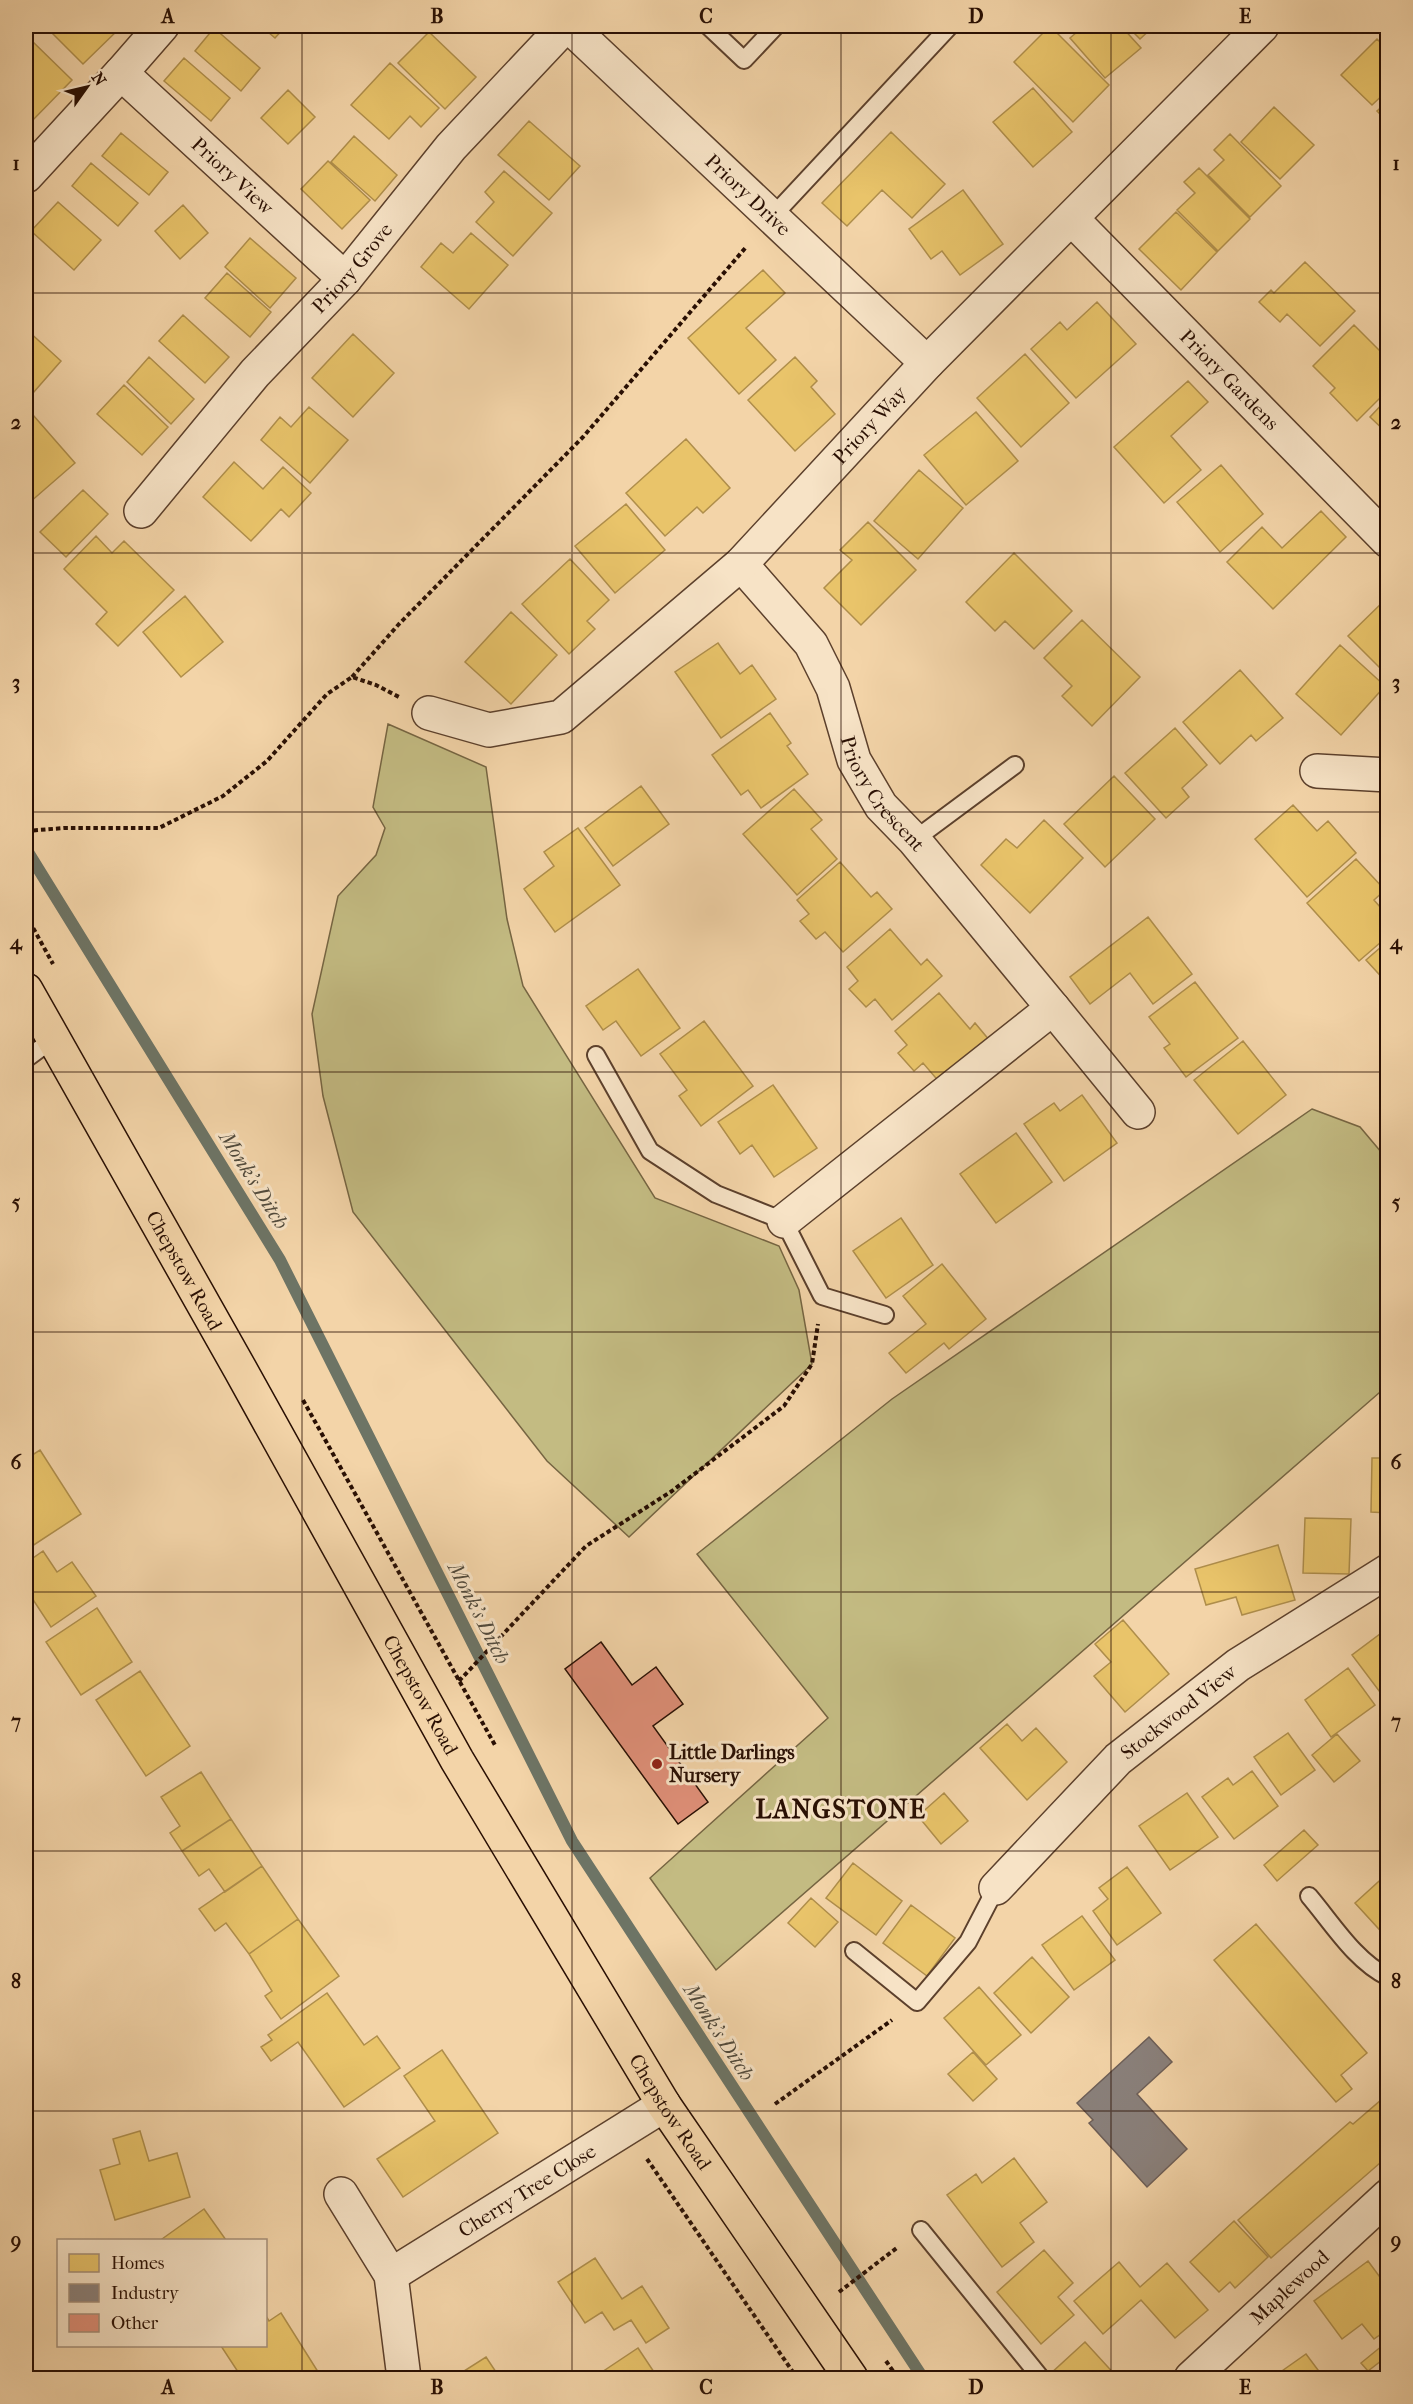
<svg xmlns="http://www.w3.org/2000/svg" width="1413" height="2404" font-family="'IM FELL French Canon',serif">
	<style>
		.green { fill: #c3bb82; stroke: #766542; stroke-width: 1.5 }
		.homes { fill: #e9c46a; stroke: #af8e4b; stroke-width: 1.5 }
		.industry { fill: #8a817c; stroke: #6d5f58; stroke-width: 1.5 }
		.lines { fill: none; stroke-linecap: round; stroke-linejoin: round }
		.stream { stroke: #6d7465; stroke-width: 12 }
		.building { fill: #df8f78; stroke: #290f03; stroke-width: 1.5 }
		.service-casing { stroke: #5c402c; stroke-width: 20 }
		.minor-casing { stroke: #5c402c; stroke-width: 36 }
		.primary-casing { stroke: #290f03; stroke-width: 36 }
		.path { stroke: #290f03; stroke-width: 4; stroke-dasharray: 4.5 3; stroke-linecap: butt }
		.service { stroke: #f7e3c6; stroke-width: 16 }
		.minor { stroke: #f7e3c6; stroke-width: 33 }
		.primary { stroke: #f3d4a8; stroke-width: 33 }
		.grid { fill: none; stroke: #290f03; stroke-width: 1.5; stroke-opacity: 0.55 }
		.poi-dot { fill: #8f2418; stroke: #f7e3c6; stroke-width: 2 }
		.labels { text-anchor: middle; dominant-baseline: central; stroke-width: 6; stroke-linejoin: round; paint-order: stroke }
		.street-label { font-size: 20px; fill: #290f03; stroke: #f7e3c6 }
		.poi-label { font-size: 20px; font-weight: bold; fill: #290f03; stroke: #f7e3c6; text-anchor: start }
		.water-label { font-size: 21px; font-style: italic; fill: #514a3c; stroke: #f7e3c6 }
		.district-label { font-size: 26px; font-weight: bold; letter-spacing: 1.5px; fill: #290f03; stroke: #f7e3c6 }
		.neatline { fill: none; stroke: #290f03; stroke-width: 2 }
		.grid-label { font-size: 20px; text-anchor: middle; font-weight: bold; fill: #290f03 }
	</style>
	<rect width="100%" height="100%" fill="#f3d4a8"/>
	<filter id="stains"><feTurbulence type="fractalNoise" baseFrequency=".00333" numOctaves="4"/><feColorMatrix values="0 0 0 0 .2 0 0 0 0 .09 0 0 0 0 .02 0 0 0 .5 -.17"/></filter>
	<radialGradient id="worn" r=".72"><stop offset=".6" stop-color="#630" stop-opacity="0"/><stop offset="1" stop-color="#630" stop-opacity=".3"/></radialGradient>
	<path class="green" d="M388,724l98,43 21,152 16,67 132,212 124,48 20,44 13,74 -183,173 -82,-76 -194,-249 -30,-116 -11,-82 26,-118 38,-41 9,-27 -12,-21z
		M1312,1109l48,18 27,32v227l-671,584 -66,-92 178,-160 -131,-164 195,-155z"/>
	<path class="homes" d="M45,26h77l-39,38z
		M261,26h25l-11,12z
		M1050,26l59,59 -36,37 -59,-60z
		M1084,26h37l20,22 -36,30 -35,-40z
		M1127,26h27l-14,13z
		M214,28l46,40 -19,23 -46,-40z
		M429,32l47,45 -31,32 -47,-46z
		M1377,39l11,11v40l-16,15 -31,-30z
		M31,40l41,40 -41,42 -5,-5v-72z
		M184,58l46,40 -19,23 -47,-40z
		M390,63l49,45 -18,19 -11,-11 -21,23 -38,-34z
		M1033,88l39,44 -39,35 -40,-45z
		M288,90l27,27 -27,27 -27,-26z
		M1388,101v21l-11,-11z
		M1274,107l40,38 -34,34 -39,-37z
		M529,121l51,45 -31,34 -51,-45z
		M891,132l54,52 -33,34 -30,-28 -35,36 -25,-23z
		M121,133l47,39 -19,23 -47,-39z
		M1230,134l51,52 -31,31 -42,-42 16,-15 -10,-10z
		M354,136l43,39 -22,26 -44,-39z
		M328,161l42,39 -28,29 -41,-40z
		M91,163l47,40 -20,23 -46,-40z
		M1199,168l51,51 -32,32 -41,-41 18,-17 -11,-11z
		M504,171l48,42 -39,43 -37,-34 18,-20 -9,-10z
		M963,190l40,54 -43,31 -18,-24 -11,8 -22,-30z
		M58,202l43,38 -27,30 -43,-39z
		M183,205l25,28 -28,26 -25,-28z
		M1176,212l41,40 -36,38 -42,-41z
		M471,233l37,32 -39,44 -48,-42 20,-24 12,10z
		M250,238l46,40 -26,30 -45,-41z
		M1305,262l50,49 -35,35 -33,-32 -7,8 -21,-20 12,-12 3,3z
		M763,270l22,23 -39,35 30,32 -37,34 -51,-56z
		M227,273l44,39 -21,25 -45,-39z
		M1097,302l39,42 -60,54 -45,-49 29,-27 7,8z
		M183,315l46,42 -24,26 -46,-42z
		M1354,325l34,34v31l-31,31 -27,-28 5,-5 -22,-22z
		M26,329l35,32 -35,40z
		M353,334l41,39 -41,44 -41,-39z
		M1025,354l44,49 -48,44 -44,-49z
		M149,357l45,42 -23,25 -44,-42z
		M795,357l22,24 -6,6 24,27 -40,37 -47,-51z
		M1188,381l20,21 -37,34 30,34 -37,33 -50,-56z
		M124,385l44,42 -26,28 -45,-41z
		M1388,398v36l-18,-17z
		M26,407l49,56 -46,40 -3,-4z
		M309,407l39,33 -38,43 -49,-43 19,-23 11,10z
		M976,412l42,49 -52,44 -42,-50z
		M686,439l44,49 -27,25 -6,-6 -32,29 -39,-43z
		M234,462l29,27 20,-22 28,26 -22,24 -8,-8 -30,32 -48,-44z
		M1221,465l42,49 -43,38 -43,-50z
		M919,470l44,38 -45,51 -44,-38z
		M83,490l25,24 -42,43 -26,-25z
		M626,504l39,46 -50,43 -40,-47z
		M1321,511l25,26 -73,72 -46,-47 35,-35 20,21z
		M868,522l48,48 -55,55 -37,-37 28,-28 -12,-10z
		M96,536l16,17 12,-12 50,49 -56,56 -22,-22 11,-12 -43,-43z
		M1014,553l58,58 -38,38 -29,-28 -10,10 -29,-29z
		M570,559l39,41 -22,21 8,8 -26,25 -47,-50z
		M185,596l38,46 -42,35 -38,-45z
		M1388,597v79l-40,-40z
		M511,612l46,43 -46,49 -46,-42z
		M1082,620l58,57 -48,49 -30,-30 10,-10 -28,-28z
		M718,643l22,31 12,-9 24,34 -55,39 -46,-66z
		M1340,645l45,41 -44,49 -45,-41z
		M1240,670l43,48 -27,23 -5,-6 -31,29 -37,-42z
		M770,713l21,30 -4,3 21,28 -47,34 -13,-18 -7,5 -29,-40z
		M1175,728l32,37 -25,23 7,9 -23,21 -41,-45z
		M1114,776l41,43 -50,48 -41,-43z
		M641,786l28,38 -56,42 -28,-38z
		M794,789l28,31 -11,9 26,30 -40,36 -54,-61z
		M1293,805l24,26 11,-10 28,32 -49,44 -52,-58z
		M1044,820l39,38 -53,55 -49,-48 25,-26 11,9z
		M578,828l42,57 -65,47 -31,-43 30,-23 -10,-14z
		M1356,859l29,31 -11,10 14,16v20l-29,25 -52,-58z
		M840,862l31,35 6,-5 15,17 -49,43 -18,-20 -9,7 -16,-18 9,-7 -12,-14z
		M1148,917l44,57 -39,30 -23,-31 -40,31 -20,-27z
		M890,929l31,36 6,-6 15,17 -50,44 -17,-21 -9,8 -17,-18 9,-8 -11,-14z
		M1388,941v43l-22,-24z
		M638,969l42,59 -39,28 -25,-35 -13,9 -17,-24z
		M1195,982l43,56 -52,39 -22,-29 6,-4 -21,-27z
		M939,993l31,36 5,-6 15,18 -49,43 -18,-21 -9,8 -16,-18 9,-8 -12,-14z
		M704,1021l49,65 -52,40 -22,-30 8,-6 -27,-36z
		M1243,1041l43,54 -48,39 -44,-54z
		M773,1085l44,63 -43,29 -22,-32 -12,9 -22,-32z
		M1082,1095l35,48 -53,38 -40,-57 30,-21 6,8z
		M1016,1133l36,49 -56,41 -36,-49z
		M901,1218l32,47 -47,33 -33,-47z
		M942,1264l44,55 -37,30 -5,-6 -38,30 -17,-20 37,-29 -23,-28z
		M40,1450l41,64 -55,36v-91z
		M1372,1458h16v55l-17,-1z
		M1305,1518l46,1 -2,55 -46,-1z
		M1278,1545l17,55 -53,15 -6,-18 -30,8 -11,-36z
		M43,1551l14,21 15,-10 24,34 -45,31 -25,-38v-26z
		M97,1608l35,54 -51,33 -35,-53z
		M1123,1620l46,54 -44,38 -31,-36 17,-14 -16,-18z
		M1388,1628v71l-2,1 -34,-45z
		M1348,1668l27,37 -44,32 -26,-37z
		M140,1671l50,75 -44,30 -50,-76z
		M1007,1724l15,17 14,-13 31,34 -40,38 -47,-52z
		M1288,1733l27,37 -34,25 -27,-38z
		M1337,1734l23,27 -26,21 -22,-27z
		M1252,1771l26,35 -44,33 -32,-42 26,-19 5,7z
		M201,1772l30,47 -49,32 -12,-18 10,-7 -19,-29z
		M944,1793l24,28 -27,23 -23,-28z
		M1187,1793l31,44 -48,33 -31,-44z
		M231,1819l31,47 -37,26 -16,-23 -10,7 -17,-25z
		M1304,1830l14,15 -41,36 -13,-16z
		M853,1863l49,38 -26,34 -50,-37z
		M262,1866l36,53 -49,35 -23,-31 -11,8 -16,-22z
		M1127,1867l34,46 -44,32 -24,-34 15,-12 -9,-11z
		M1388,1873v66l-33,-36z
		M811,1898l27,24 -23,25 -27,-24z
		M911,1905l44,33 -28,38 -44,-33z
		M1082,1916l33,44 -41,30 -32,-45z
		M298,1919l41,57 -58,43 -16,-23 7,-5 -23,-37z
		M1256,1924l111,129 -26,22 11,14 -16,13 -122,-142z
		M1032,1957l37,40 -38,36 -37,-40z
		M979,1987l42,48 -35,30 -42,-47z
		M327,1993l37,52 13,-9 23,32 -56,39 -46,-65 -27,19 -10,-14 11,-7 -4,-5z
		M442,2050l56,83 -95,64 -26,-38 58,-38 -31,-45z
		M973,2052l24,27 -24,22 -25,-27z
		M1388,2094v62l-117,102 -33,-38 112,-98 3,2z
		M140,2131l9,30 28,-8 13,44 -75,23 -15,-50 20,-6 -7,-25z
		M1014,2158l33,44 -27,21 14,19 -32,25 -55,-72 29,-21 6,9z
		M204,2209l22,31h-63l-1,-1z
		M1234,2221l34,36 -33,31 -5,-6 -11,10 -29,-30z
		M1044,2250l29,33 -15,14 16,18 -33,29 -44,-52z
		M595,2258l27,41 20,-13 27,42 -23,15 -15,-23 -17,10 -12,-18 -17,11 -27,-41z
		M1368,2261l20,27v41l-14,10 -12,-15 -20,15 -28,-38z
		M1119,2262l21,25 27,-24 41,47 -33,28 -34,-38 -38,34 -29,-33z
		M281,2313l39,62 -6,3h-72l-21,-32h45v-30l3,5z
		M1388,2341v28l-7,-8 -13,10 -7,-8z
		M1085,2342l33,36h-67l-3,-2z
		M638,2348l20,30h-65z
		M1306,2354l18,24h-52z
		M486,2357l14,21h-47z"/>
	<path class="industry" d="M1149,2037l23,25 -35,32 50,55 -40,38 -58,-64 4,-3 -16,-17z"/>
	<g class="lines">
		<path class="stream" d="M26,849l254,411 292,581 351,537"/>
	</g>
	<path class="building" d="M601,1642l31,43 24,-18 27,37 -30,22 55,76 -30,22 -113,-155z"/>
	<g class="lines">
		<g class="service-casing">
			<path id="service" d="M708,26l36,34 32,-34
				M771,218l179,-192
				M914,840l101,-75
				M596,1055l54,96 66,43 68,27 38,75 63,19
				M26,1059l27,-20
				M1309,1896c23,27 46,65 79,81
				M854,1951l63,51 51,-60 28,-54
				M921,2230l120,148"/>
		</g>
		<g class="minor-casing">
			<g id="minor">
				<path id="s1" d="M569,26l358,337"/>
				<path d="M121,73l41,-47"/>
				<path id="s2" d="M26,176l95,-103 224,206"/>
				<path id="s3" d="M1072,219l316,322"/>
				<path id="s4" d="M141,511l114,-138 90,-94 106,-132 114,-121"/>
				<path id="s5" d="M741,564l70,80 22,44 21,72 27,46 33,34 139,168 -269,213"/>
				<path id="s6" d="M429,713l60,17 72,-13 180,-153 186,-201 335,-337"/>
				<path d="M1317,771l71,4"/>
				<path d="M1053,1008l85,104"/>
				<path id="s7" d="M996,1888l122,-129 120,-94 150,-94"/>
				<path d="M341,2194l50,81 13,103"/>
				<path id="s8" d="M391,2275l273,-170"/>
				<path id="s9" d="M1191,2378l197,-182"/>
			</g>
		</g>
		<g class="primary-casing">
			<g id="primary">
				<path id="s10" d="M26,990l214,379 217,391 207,345 187,273"/>
			</g>
		</g>
		<path class="path" d="M352,677l47,-53 184,-187 164,-191
			M26,831l38,-3h95l64,-32 44,-35 60,-67 25,-17 24,8 23,12
			M26,915l27,49
			M303,1400l193,347
			M459,1681l127,-135 86,-55 112,-85 28,-42 6,-40
			M775,2104l117,-84
			M647,2159l150,219
			M839,2292l59,-45
			M886,2361l12,17"/>
		<use href="#service" class="service"/>
		<use href="#minor" class="minor"/>
		<use href="#primary" class="primary"/>
	</g>
	<path class="grid" d="M302,26v2352M572,26v2352M841,26v2352M1111,26v2352M26,293h1362M26,553h1362M26,812h1362M26,1072h1362M26,1332h1362M26,1592h1362M26,1851h1362M26,2111h1362"/>
	<circle class="poi-dot" cx="657" cy="1764" r="6"/>
	<g class="labels">
		<g class="street-label">
			<text stroke="none"><textPath href="#s2" startOffset="292">Priory View</textPath></text>
			<text stroke="none"><textPath href="#s1" startOffset="246">Priory Drive</textPath></text>
			<text stroke="none"><textPath href="#s4" startOffset="322">Priory Grove</textPath></text>
			<text stroke="none"><textPath href="#s3" startOffset="225">Priory Gardens</textPath></text>
			<text stroke="none"><textPath href="#s6" startOffset="561">Priory Way</textPath></text>
			<text stroke="none"><textPath href="#s5" startOffset="274">Priory Crescent</textPath></text>
			<text stroke="none"><textPath href="#s10" startOffset="322">Chepstow Road</textPath></text>
			<text stroke="none"><textPath href="#s10" startOffset="808">Chepstow Road</textPath></text>
			<text stroke="none"><textPath href="#s7" startOffset="254">Stockwood View</textPath></text>
			<text stroke="none"><textPath href="#s10" startOffset="1294">Chepstow Road</textPath></text>
			<text stroke="none"><textPath href="#s8" startOffset="160">Cherry Tree Close</textPath></text>
			<text stroke="none"><textPath href="#s9" startOffset="134">Maplewood</textPath></text>
		</g>
		<g class="poi-label">
			<text x="669" y="1752">Little Darlings<tspan x="669" dy="23">Nursery</tspan></text>
		</g>
		<g class="water-label">
			<text transform="translate(254 1180) rotate(58)">Monk's Ditch</text>
			<text transform="translate(479 1613) rotate(63)">Monk's Ditch</text>
			<text transform="translate(719 2032) rotate(57)">Monk's Ditch</text>
		</g>
		<g class="district-label">
			<text x="841" y="1809">LANGSTONE</text>
		</g>
	</g>
	<rect width="1413" height="2404" fill="none" stroke="#f3d4a8" stroke-width="66"/>
	<rect x="57" y="2239" width="210" height="108" fill="#f7e3c6" stroke="#a58e78" stroke-width="1.5"/>
	<rect x="69" y="2254" width="30" height="18" fill="#e9c46a" stroke="#a58e78" stroke-width="1.5"/>
	<text x="111" y="2269" font-size="18" fill="#290f03">Homes</text>
	<rect x="69" y="2284" width="30" height="18" fill="#8a817c" stroke="#a58e78" stroke-width="1.5"/>
	<text x="111" y="2299" font-size="18" fill="#290f03">Industry</text>
	<rect x="69" y="2314" width="30" height="18" fill="#df8f78" stroke="#a58e78" stroke-width="1.5"/>
	<text x="111" y="2329" font-size="18" fill="#290f03">Other</text>
	<g transform="translate(87 87) rotate(56)" stroke="#f7e3c6" stroke-width="4.5" paint-order="stroke">
	<path d="M0-4.5L10 22L0 15L-10 22Z" fill="#290f03"/>
	<text y="-9" font-size="16" font-weight="bold" text-anchor="middle" fill="#290f03">N</text>
	</g>
	<rect x="33" y="33" width="1347" height="2338" class="neatline"/>
	<g class="grid-label">
		<text x="168" y="23">A</text>
		<text x="437" y="23">B</text>
		<text x="706" y="23">C</text>
		<text x="976" y="23">D</text>
		<text x="1245" y="23">E</text>
		<text x="16" y="170">1</text>
		<text x="1396" y="170">1</text>
		<text x="16" y="429">2</text>
		<text x="1396" y="429">2</text>
		<text x="16" y="689">3</text>
		<text x="1396" y="689">3</text>
		<text x="16" y="949">4</text>
		<text x="1396" y="949">4</text>
		<text x="16" y="1209">5</text>
		<text x="1396" y="1209">5</text>
		<text x="16" y="1469">6</text>
		<text x="1396" y="1469">6</text>
		<text x="16" y="1728">7</text>
		<text x="1396" y="1728">7</text>
		<text x="16" y="1988">8</text>
		<text x="1396" y="1988">8</text>
		<text x="16" y="2248">9</text>
		<text x="1396" y="2248">9</text>
		<text x="168" y="2394">A</text>
		<text x="437" y="2394">B</text>
		<text x="706" y="2394">C</text>
		<text x="976" y="2394">D</text>
		<text x="1245" y="2394">E</text>
	</g>
	<rect width="100%" height="100%" filter="url(#stains)"/>
	<rect width="100%" height="100%" fill="url(#worn)"/>
</svg>
